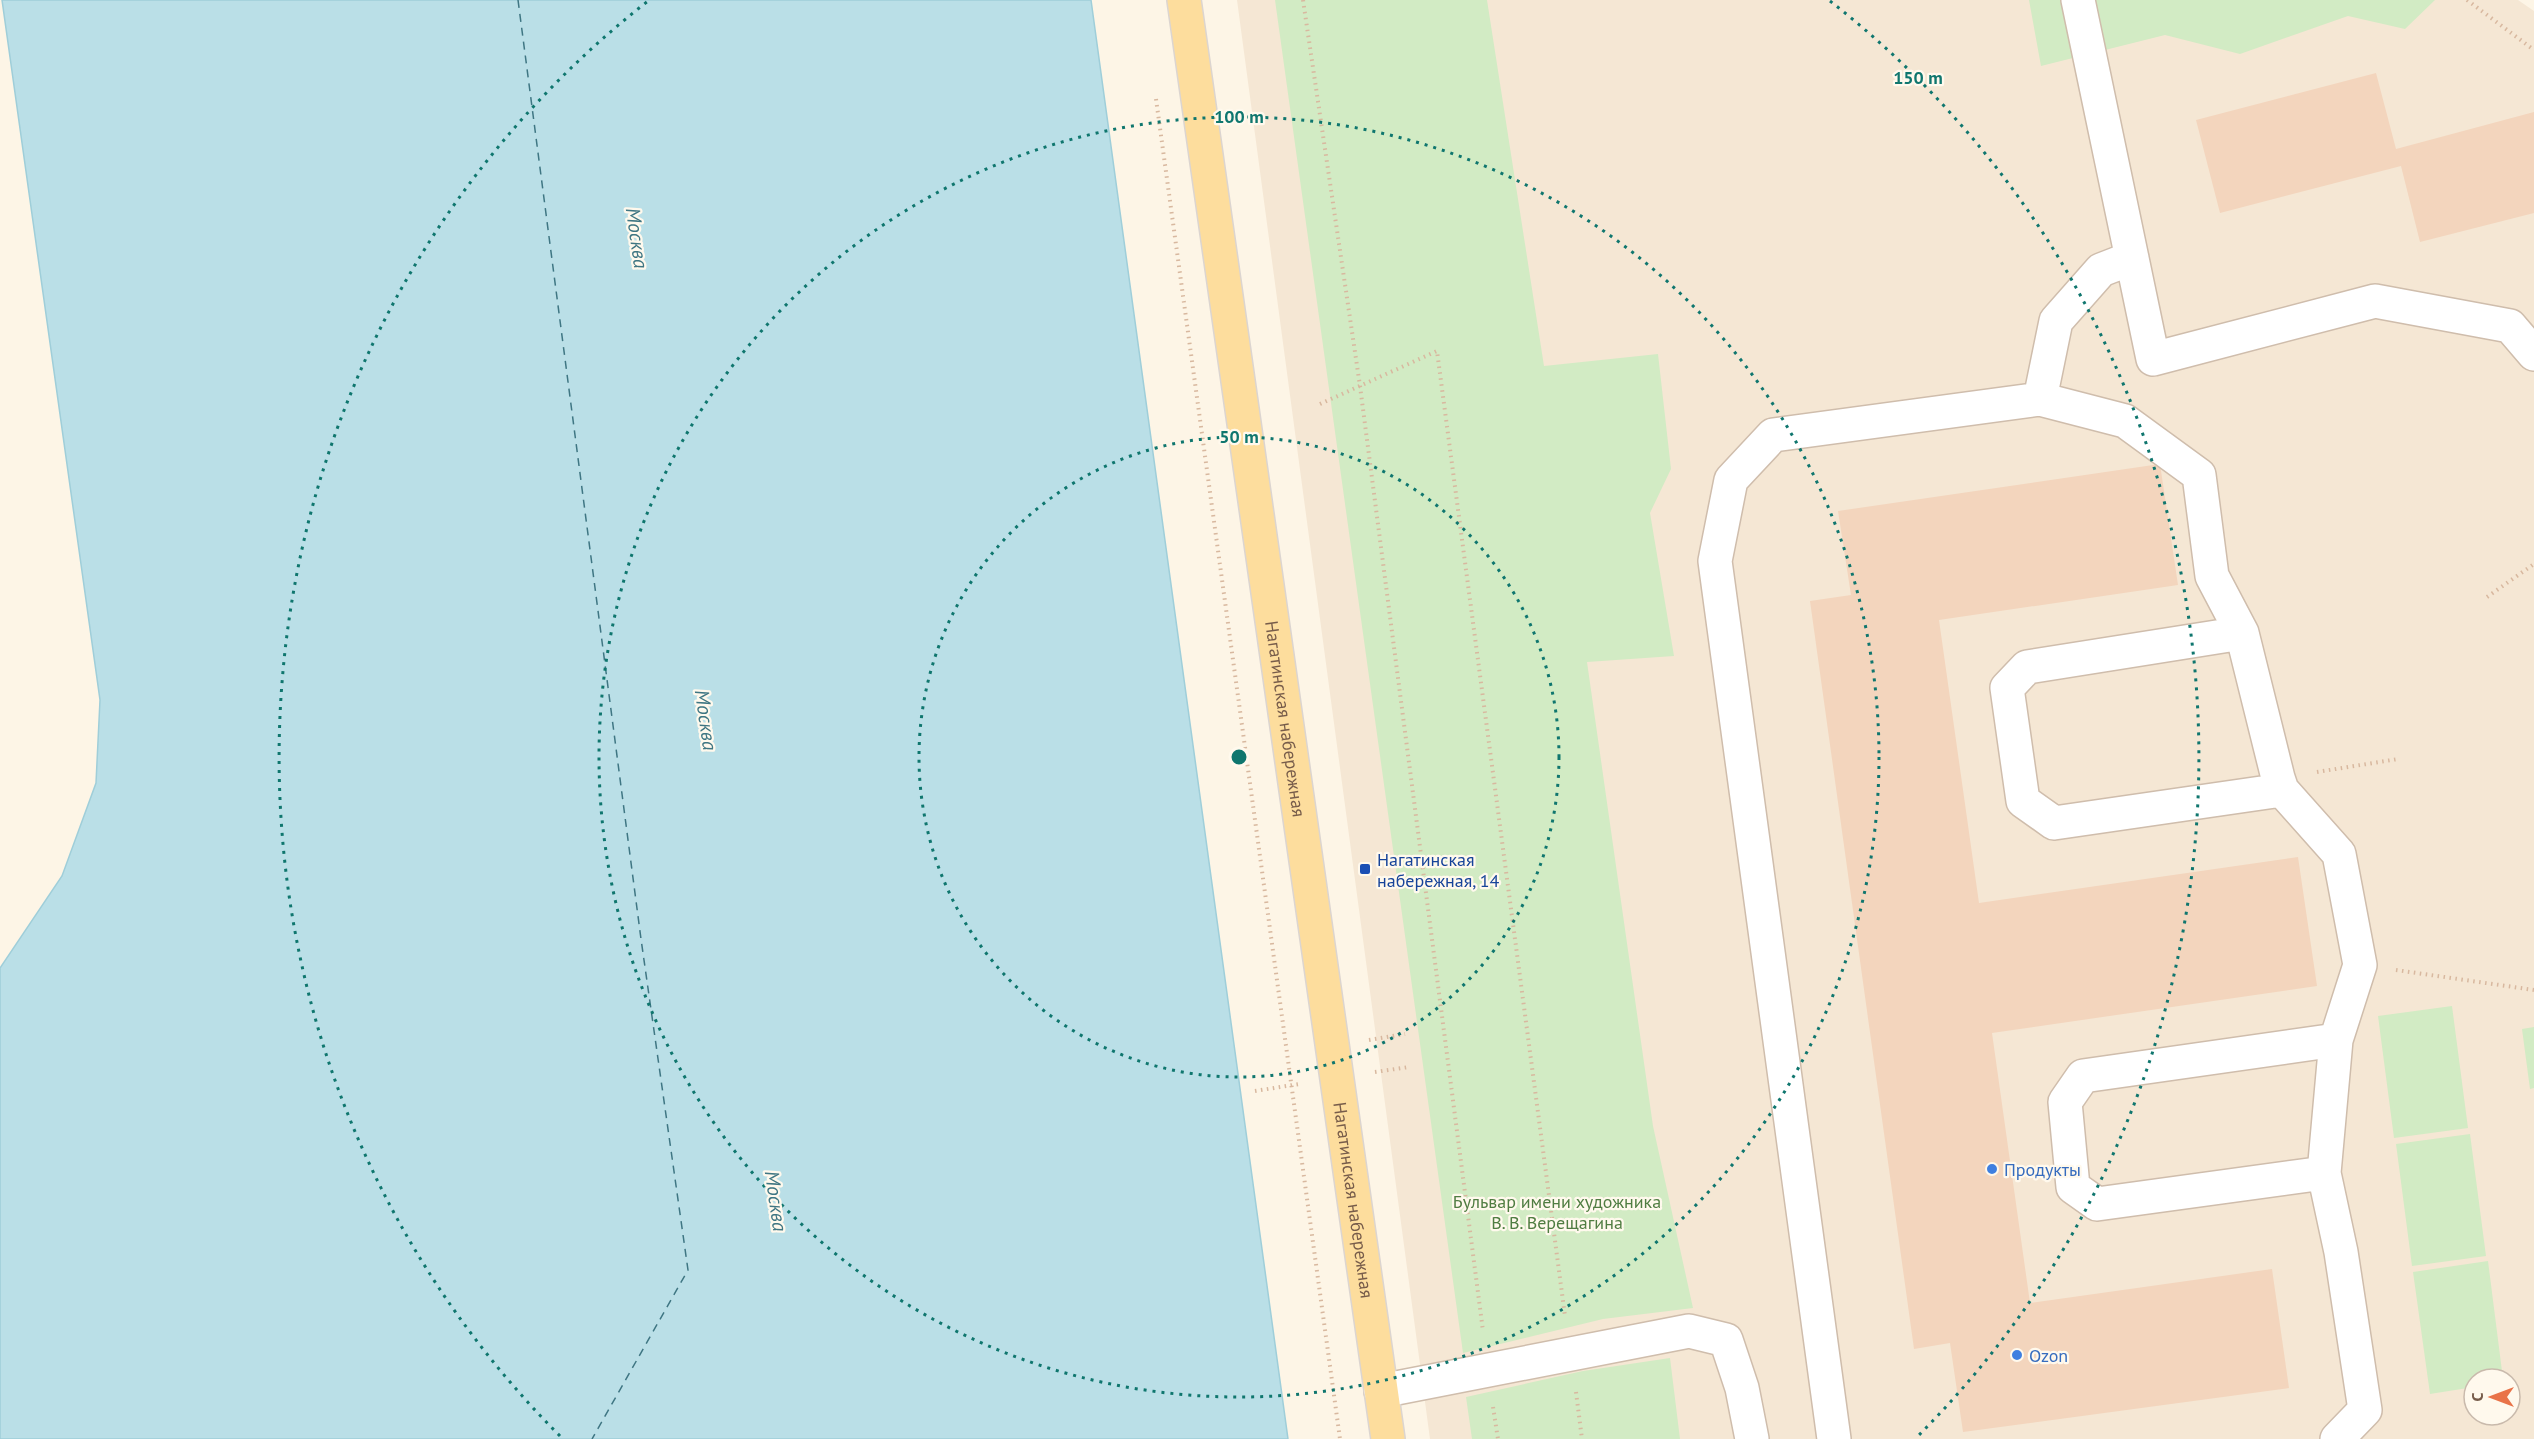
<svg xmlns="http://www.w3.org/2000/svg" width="2534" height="1439" font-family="'PT Sans',sans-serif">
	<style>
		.residential { fill: #f5e7d4; fill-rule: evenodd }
		.green { fill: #d2ebc4 }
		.water { fill: #badfe7; stroke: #9fced9; stroke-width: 1.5 }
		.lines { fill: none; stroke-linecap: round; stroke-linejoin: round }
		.ferry { stroke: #3f7683; stroke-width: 1.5; stroke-dasharray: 8 6; stroke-linecap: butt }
		.building { fill: #f3d5bd }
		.minor-casing { stroke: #cfbdac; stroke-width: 36 }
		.major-casing { stroke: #dcd5d0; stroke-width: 36 }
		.path { stroke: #d8b89f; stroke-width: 4; stroke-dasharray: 1.5 4.5; stroke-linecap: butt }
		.minor { stroke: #fff; stroke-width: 33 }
		.major { stroke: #fddd9d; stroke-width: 33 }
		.ring { fill: none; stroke: #0f766e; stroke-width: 3; stroke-dasharray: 3 6 }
		.transit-dot { fill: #1a4fb4; stroke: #fff9ed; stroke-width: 2 }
		.shop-dot { fill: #3f7fe0; stroke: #fff9ed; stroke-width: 2 }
		.labels { text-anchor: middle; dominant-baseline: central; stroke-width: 4.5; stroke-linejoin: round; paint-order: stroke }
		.street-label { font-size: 18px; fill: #775c4a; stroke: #fff9ed }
		.transit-label { font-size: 18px; fill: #164399; stroke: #fff9ed; text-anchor: start }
		.shop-label { font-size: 18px; fill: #366cbe; stroke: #fff9ed; text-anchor: start }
		.park-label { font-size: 18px; fill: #507d42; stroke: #fff9ed }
		.water-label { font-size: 20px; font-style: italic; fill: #3f7683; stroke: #fff9ed }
		.centre { fill: #0f766e; stroke: #fff9ed; stroke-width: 3 }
		.ring-label { font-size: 18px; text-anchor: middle; font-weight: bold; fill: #0f766e; stroke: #fff9ed; stroke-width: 4.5; stroke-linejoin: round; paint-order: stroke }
	</style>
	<rect width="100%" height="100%" fill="#fdf5e6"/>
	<path class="residential" d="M1237,0h1281l16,11v1428h-1104zM2474,1379h36v36h-36z"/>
	<path class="green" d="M1275,0h212l57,366 114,-12 13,115 -21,44 24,143 -87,6 66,464 40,182 -90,11 -140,34z
		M2029,0h406l-30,29 -57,-13 -108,38 -75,-19 -124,31z
		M2452,1006l16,122 -74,10 -16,-122z
		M2534,1027v61l-4,1 -8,-60z
		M2470,1134l16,122 -74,10 -16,-122z
		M2488,1261l15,118h-29v8l-44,7 -17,-122z
		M1670,1358l10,81h-208l-6,-42 117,-26z"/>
	<path class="water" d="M2,0h1089l197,1439h-1288v-471l62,-92 34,-93 4,-83z"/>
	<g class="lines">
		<path class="ferry" d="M518,0l123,939 47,331 -96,169"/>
	</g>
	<path class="building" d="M2376,73l20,76 138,-37v101l-114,29 -19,-76 -181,47 -24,-93z
		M2160,464l18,121 -239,35 40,283 319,-46 19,129 -325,47 38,270 242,-34 17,119 -326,44 -13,-89 -36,6 -104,-748 41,-6 -13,-84z"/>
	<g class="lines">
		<g class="minor-casing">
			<path id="minor" d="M2078,0l75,359 222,-58 135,25 24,28
				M2040,399l16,-78 45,-51 31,-12
				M2242,633l-215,34 -20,21 16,113 31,22 228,-33
				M2324,1173l-227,31 -24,-17 -8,-85 18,-26 253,-36
				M1381,1391l308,-60 37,9 16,48 10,51
				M1834,1439l-119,-878 16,-81 42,-45 267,-36 85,22 74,54 13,101 30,57 36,145 4,12 57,64 21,111 -24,75 -12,133 17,79 24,158 -28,29"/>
		</g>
		<g class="major-casing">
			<g id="major">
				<path id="s1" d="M1184,0l204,1439"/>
			</g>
		</g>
		<path class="path" d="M1303,0l57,386 123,945
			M2467,0l67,50
			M1156,99l184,1340
			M1320,404l117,-53 128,965
			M2487,597l47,-33
			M2317,772l81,-13
			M2396,970l138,20
			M1369,1040l36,-6
			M1375,1072l34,-5
			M1255,1091l44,-7
			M1576,1392l6,47
			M1493,1407l5,32"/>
		<use href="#minor" class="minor"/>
		<use href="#major" class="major"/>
	</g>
	<g class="ring">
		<circle cx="1239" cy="757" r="320"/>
		<circle cx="1239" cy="757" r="640"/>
		<path d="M560 1436A960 960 0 0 1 648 1M1830 1A960 960 0 0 1 1918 1436"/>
	</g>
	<rect class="transit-dot" x="1359" y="863" width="12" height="12" rx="3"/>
	<g class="shop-dot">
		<circle cx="1992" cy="1169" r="6"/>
		<circle cx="2017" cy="1355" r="6"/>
	</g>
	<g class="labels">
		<g class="street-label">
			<text stroke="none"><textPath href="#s1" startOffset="726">Нагатинская набережная</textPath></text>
			<text stroke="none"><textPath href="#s1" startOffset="1212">Нагатинская набережная</textPath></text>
		</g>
		<g class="transit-label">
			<text x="1377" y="859">Нагатинская<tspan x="1377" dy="21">набережная, 14</tspan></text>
		</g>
		<g class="shop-label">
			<text x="2004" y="1169">Продукты</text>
			<text x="2029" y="1355">Ozon</text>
		</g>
		<g class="park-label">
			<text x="1557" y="1201">Бульвар имени художника<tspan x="1557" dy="21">В. В. Верещагина</tspan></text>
		</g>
		<g class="water-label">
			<text transform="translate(637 238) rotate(82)">Москва</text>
			<text transform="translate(706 720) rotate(82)">Москва</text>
			<text transform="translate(776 1201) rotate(82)">Москва</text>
		</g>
	</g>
	<circle cx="1239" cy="757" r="9" class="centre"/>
	<g class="ring-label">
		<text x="1918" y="84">150 m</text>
		<text x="1239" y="123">100 m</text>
		<text x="1239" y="443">50 m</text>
	</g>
	<g transform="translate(2492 1397) rotate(270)"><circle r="28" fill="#fff9ed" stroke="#c9baac" stroke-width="1.5"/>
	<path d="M0-4.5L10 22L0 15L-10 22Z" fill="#e97348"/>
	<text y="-9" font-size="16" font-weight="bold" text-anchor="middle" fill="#775c4a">С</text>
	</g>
</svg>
